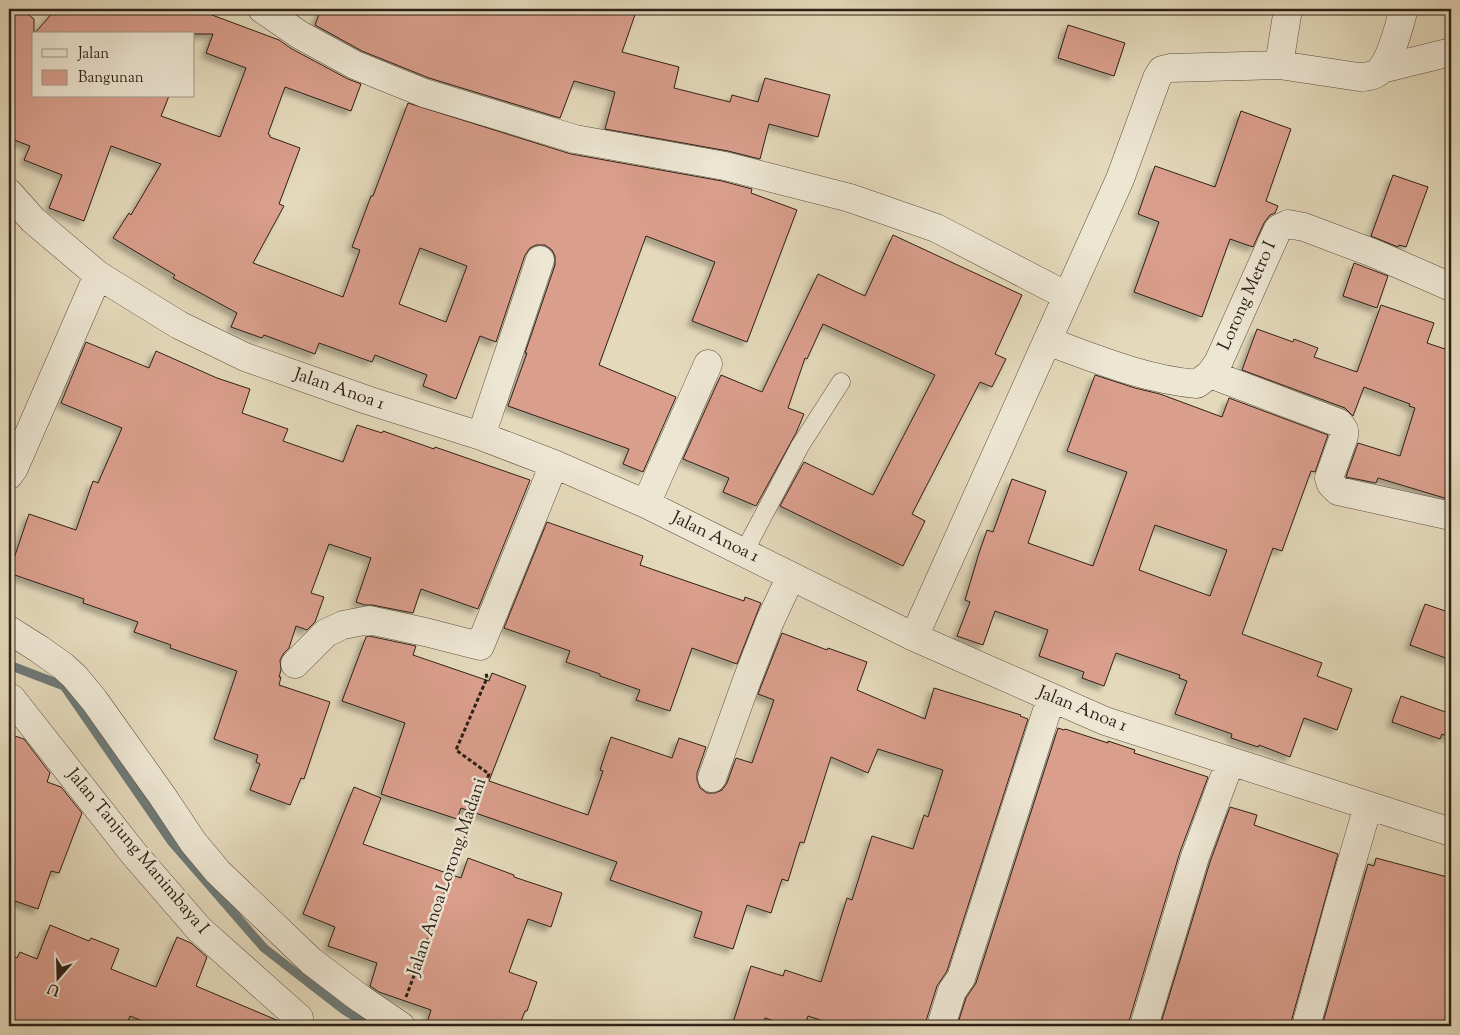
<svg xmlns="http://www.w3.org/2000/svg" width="1460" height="1035" font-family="'Sorts Mill Goudy',serif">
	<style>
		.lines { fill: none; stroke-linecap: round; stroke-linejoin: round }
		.stream { stroke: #6e7b78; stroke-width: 9 }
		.building { fill: #d99e8c; stroke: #2e2017; fill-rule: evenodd; filter: url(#shadow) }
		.lane-casing { stroke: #5c4e40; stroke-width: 19 }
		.street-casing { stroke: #5c4e40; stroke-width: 29 }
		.path { stroke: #2e2017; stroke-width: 3; stroke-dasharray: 4 2.5; stroke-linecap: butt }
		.lane { stroke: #ede6d3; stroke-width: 18 }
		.street { stroke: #ede6d3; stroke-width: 28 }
		.labels { text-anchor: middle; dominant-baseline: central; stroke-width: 5; stroke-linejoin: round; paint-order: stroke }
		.street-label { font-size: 18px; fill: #2e2017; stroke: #ede6d3 }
	</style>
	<defs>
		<filter id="shadow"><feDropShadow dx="-4.5" dy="4.5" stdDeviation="2.5" flood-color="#0004"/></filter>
	</defs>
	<rect width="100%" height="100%" fill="#e4d9bb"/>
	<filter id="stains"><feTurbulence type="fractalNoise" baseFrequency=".004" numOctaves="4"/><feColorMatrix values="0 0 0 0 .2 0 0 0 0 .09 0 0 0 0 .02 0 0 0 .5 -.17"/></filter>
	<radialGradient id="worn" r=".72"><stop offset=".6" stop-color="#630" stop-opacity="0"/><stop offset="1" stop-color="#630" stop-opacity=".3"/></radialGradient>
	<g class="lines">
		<path class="stream" d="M9,665l55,21 107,155 93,107 80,62 26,16"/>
	</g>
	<path class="building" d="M9,9h12l13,10v77h135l-8,20 59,21 26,-69 -40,-15 7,-19h-179l22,-25h140l83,31 13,9 56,30 13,5 -10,27 -66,-24 -17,47 2,1v2l30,11 -21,56 5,2 -31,57 90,34 17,-47 -8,-3 19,-51h2l35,-93 163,51 151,27 30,8 -1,4 46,17 -50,132 -55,-21 23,-59 -69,-26 -47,129 77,32 -33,75 -20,-8 6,-15 -121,-43 19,-53h-2l30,-88v-9l-3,-6 -7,-5h-9l-6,3 -5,7 -29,87 -16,-6 -24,63 -33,-13 4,-11 -52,-20 -3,7 -53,-19 -4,11 -51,-19 -2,3 -31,-11 6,-14 -64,-35 2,-3 -62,-37 16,-25 2,2 30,-51 -50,-18 -27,75 -35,-13 13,-33 -38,-15 6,-14 -21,-8zM420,248l47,18 -21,56 -47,-18z
		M321,9h316l-15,43 57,15 -5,21 56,14 2,-7 26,7 7,-24 65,17 -12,42 -49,-13 -9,35 -32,-8 -123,-22 10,-37 -41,-11 -14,37 -131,-40 -67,-27 -47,-26z
		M1068,25l57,18 -11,33 -56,-18z
		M1241,111l50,18 -25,72 12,5 -3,7 -5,2 -6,8 -11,24 -23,-8 -28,78 -68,-25 25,-70 -21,-8 17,-48 60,21z
		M1393,175l35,12 -22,60 -7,-2 -1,2 -27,-11z
		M893,235l129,60 -27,59 11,5 -14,28 -12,-5 -68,132 13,7 -22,45 -123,-60 24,-44 69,33 62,-120 -112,-51 -16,35 -2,-1 -17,50 16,6 -8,19 -40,73 -33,-14 6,-14 -46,-19 38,-84 41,17 56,-118 47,22z
		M1354,263l34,13 -11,32 -34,-12z
		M1381,305l53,18 -7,20 24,8v149l-73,-22 -2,5 -30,-6 12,-34 42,13 15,-48 -6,-2 1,-2 -46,-17 -11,29 -8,-8 -103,-38 15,-41 36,13 1,-3 24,9 -4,9 43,15z
		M86,342l63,26 7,-17 61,27 33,11 -8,24 46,16 -5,12 60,21 14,-37 25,8 1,-2 51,18 1,-2 95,33 -52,129 -57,-20 -8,24 -41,-8h-7l-9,-3 15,-44 -42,-14 -18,49 13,4 -9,25 -8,8 -11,-4 -7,22 -5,5 -4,7 1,10 -2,7h2l-2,8 51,17 -26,77 -3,-1 -11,27 -40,-15 10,-26 -4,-2 2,-7 -44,-16 23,-68 -67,-23 1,-3 -37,-13 4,-10 -55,-19 1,-4 -75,-26 20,-59 47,16 17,-49 5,2 24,-55 -61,-25z
		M1095,375l40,13 25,6 62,23 7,-19 99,37 -13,37 -4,-1 -29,80 -9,-3 -31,86 80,29 -5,13 35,13 -15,41 -33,-12 -14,39 -31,-12 -1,2 -27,-9 1,-4 -57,-20 12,-33 -8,-3 1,-3 -64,-22 -12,33 -22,-8 2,-6 -45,-16 9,-26 -53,-19 -12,34 -26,-9 13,-34 -5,-2 14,-47 8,-23 6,2 19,-53 34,12 -18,52 65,23 34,-94 -60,-21zM1155,525l72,25 -17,46 -71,-26z
		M547,522l96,34 -3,9 104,36 1,-4 16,6 -24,61 -45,-16 -22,63 -34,-11 4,-10 -40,-14v-2l-34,-12 4,-11 -66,-23z
		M1425,604l26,9v47l-41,-15z
		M782,633l45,17 1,-2 39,14 -10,28 68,29 9,-31 87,27 -1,1 8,3 -81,252 -10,15 -11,35v5h-87l-31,-10 -3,10h-15l-25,-8 -3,8h-30l19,-60 32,10 2,-6 36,12 26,-84 5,2 20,-64 41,13 11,-34 4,2 15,-47 -65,-21 -10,24 -37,-16 -27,86 -4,-1 -12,39 -6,-2 -11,34 -24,-8 -14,44 -39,-12 8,-25 -92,-32 7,-18 -156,-54 -4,11 -76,-25 24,-71 -63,-22 24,-64 3,-1 47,10 -3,9 76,26 3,-8 34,13 -37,95 99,34 15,-44 -3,-1 11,-33 61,21 7,-20 27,9 -9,26v7l3,8 7,5h8l7,-3 5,-7 9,-25 16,5 22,-63 -16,-6z
		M1401,696l50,18v24l-9,-4 -2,5 -48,-17z
		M1058,728l6,2 1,-1 43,14v-2l27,9 -1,3 74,24 -28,75 -51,169v5h-172l9,-28 10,-15z
		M9,734l15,5 26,34 -3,9 14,5 21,26 -23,60 -8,-2 -13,38 -29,-10z
		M354,787l27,11 -18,46 98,34 7,-20 46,17v2l48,16 -11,34 -23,-8 -19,53 28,10 -10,29h-2l-6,15h-93l5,-16 -52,-18 -9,-6 7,-23 -49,-17 7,-19 -32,-13z
		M1230,807l27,8 -3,10 84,29 -47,168v4h-131l50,-164z
		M1376,858l75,20v148h-129l46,-162 6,2z
		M50,925l39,16 2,-3 28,11 -8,20 45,18 21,-50 14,6 16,14 -11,29 83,35 6,5h-130l-25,-10 -4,10h-117v-71l8,3 3,-6 17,7z"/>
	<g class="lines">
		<g class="lane-casing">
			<path id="lane" d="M744,552l56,-106 41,-64"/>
		</g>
		<g class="street-casing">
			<path id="street" d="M262,9l38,26 55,30 69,28 151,46 150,27 125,32 86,30 131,68
				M1279,65l80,12c8,0 17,-1 22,-8 11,-12 18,-44 23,-60
				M1382,69l69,-17
				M9,193l24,27 65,55 81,50 66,32 122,43 114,36 73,28 92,40 268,133 191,84 346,111
				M1047,341c50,18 96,38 150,43l13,-10 8,-11 60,-134 10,-5 16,3 69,26 78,34
				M1210,374l129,49 5,7v6l-15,42 2,6 7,7 113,25
				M481,436l59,-176
				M9,475l5,-7 84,-193
				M646,504l62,-140
				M9,630l30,19 24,17 12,11 19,23 69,97 30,45 25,30 93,89 50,38 40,27
				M914,637l206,-458 37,-101 5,-8 8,-2 109,-3 9,-56
				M295,664l31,-31 17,-8 26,-5 56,12 55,14 74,-182
				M9,697l3,2 122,155 65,75 100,89
				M712,778l35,-98 23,-59 21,-45
				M941,1026l11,-35 9,-13 90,-280
				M1144,1026l51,-169 35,-95
				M1306,1026l33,-120 29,-100"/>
		</g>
		<path class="path" d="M406,997l83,-223 -33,-24 31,-72 -1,-5"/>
		<use href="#lane" class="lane"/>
		<use href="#street" class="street"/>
	</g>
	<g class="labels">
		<g class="street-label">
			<text transform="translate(1248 296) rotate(-66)">Lorong Metro I</text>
			<text transform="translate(339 390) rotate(19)">Jalan Anoa 1</text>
			<text transform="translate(715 538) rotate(26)">Jalan Anoa 1</text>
			<text transform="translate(1082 710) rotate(22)">Jalan Anoa 1</text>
			<text transform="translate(137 852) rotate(50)">Jalan Tanjung Manimbaya I</text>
			<text transform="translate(448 877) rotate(-71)">Jalan Anoa Lorong Madani</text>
		</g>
	</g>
	<rect width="1460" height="1035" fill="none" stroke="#e4d9bb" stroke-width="30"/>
	<rect x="10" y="10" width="1440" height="1015" fill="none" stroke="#2e2017" stroke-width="2.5"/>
	<rect x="15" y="15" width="1430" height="1005" fill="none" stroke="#2e2017"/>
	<rect x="32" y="32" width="162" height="65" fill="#ede6d3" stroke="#a19788"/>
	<rect x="42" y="49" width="25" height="8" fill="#ede6d3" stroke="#a19788"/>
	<text x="78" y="58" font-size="15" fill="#2e2017">Jalan</text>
	<rect x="42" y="70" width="25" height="15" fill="#d99e8c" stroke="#a19788"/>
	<text x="78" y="82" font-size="15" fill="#2e2017">Bangunan</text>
	<g transform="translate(58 978) rotate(200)" stroke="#ede6d3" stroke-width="4" paint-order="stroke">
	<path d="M0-4L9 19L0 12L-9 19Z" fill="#2e2017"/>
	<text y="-8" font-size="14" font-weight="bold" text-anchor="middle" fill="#2e2017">U</text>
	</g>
	<rect width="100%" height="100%" filter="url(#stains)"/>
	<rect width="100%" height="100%" fill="url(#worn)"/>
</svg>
